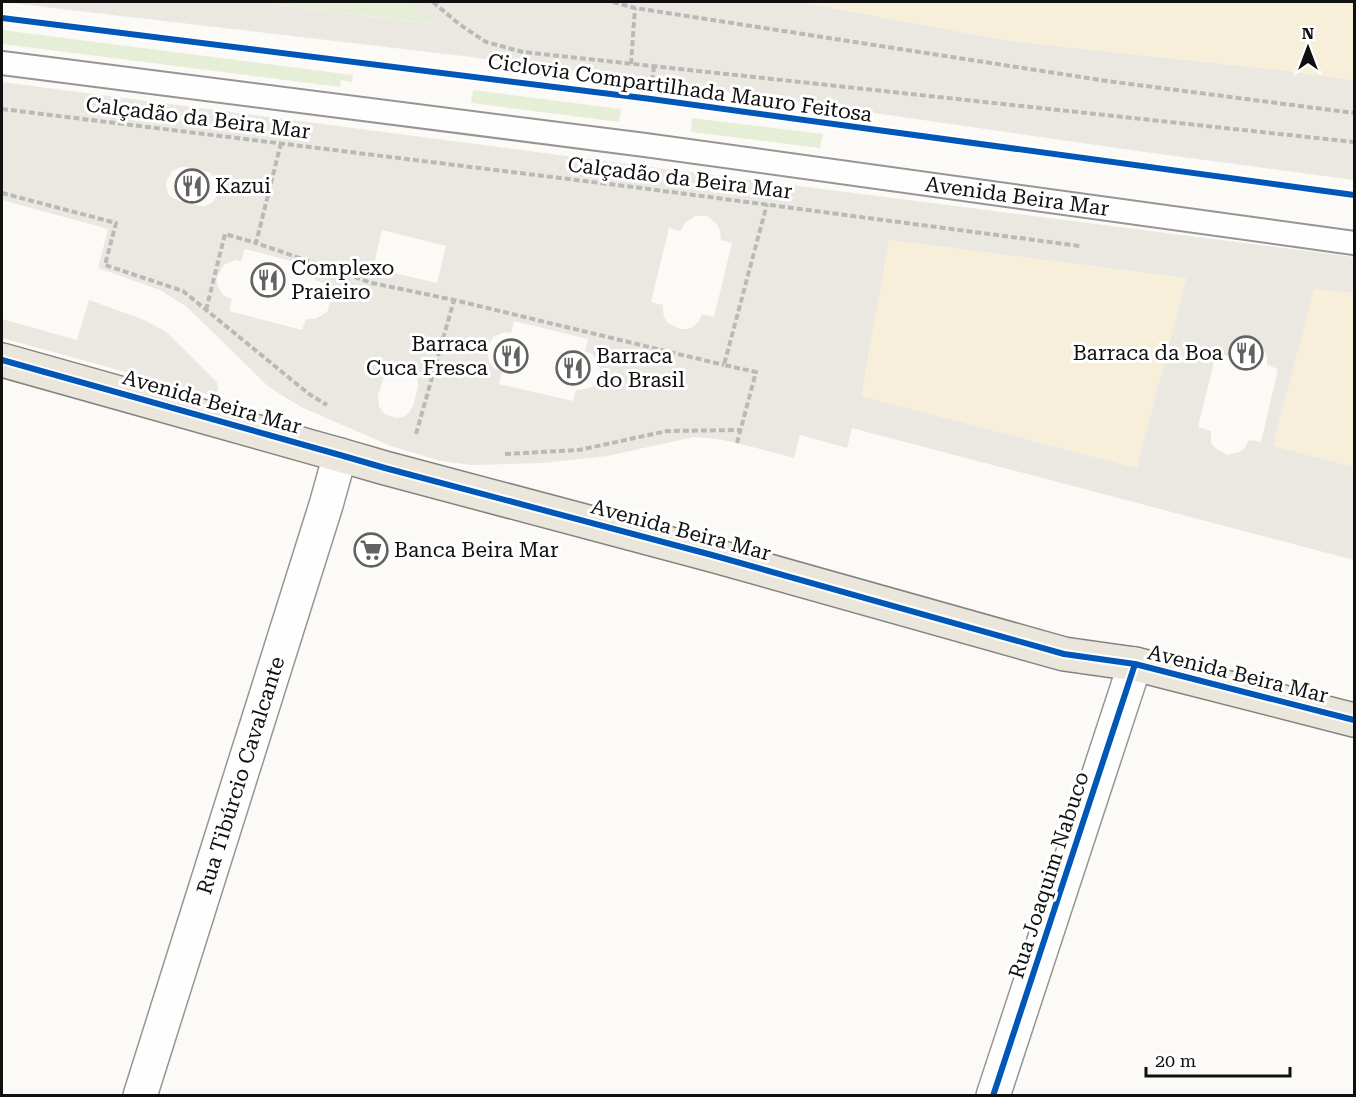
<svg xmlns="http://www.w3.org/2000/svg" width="1356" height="1097" font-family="'Roboto Serif',serif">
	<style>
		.green { fill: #e7eed8 }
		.sand { fill: #f8efdb }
		.plaza { fill: #ebe8e2; fill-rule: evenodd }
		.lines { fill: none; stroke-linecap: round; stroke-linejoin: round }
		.service-casing { stroke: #969594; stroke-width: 26 }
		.minor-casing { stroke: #969594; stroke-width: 36 }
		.primary-casing { stroke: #848381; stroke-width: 36 }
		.path { stroke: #b9b9b8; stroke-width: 4; stroke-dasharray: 6 3; stroke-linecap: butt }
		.service { stroke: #fffefe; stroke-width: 22 }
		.minor { stroke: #fffefe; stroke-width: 33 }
		.primary { stroke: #eae6dc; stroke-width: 33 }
		.cycleway-casing { stroke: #fff; stroke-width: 10 }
		.cycleway { stroke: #0057b8; stroke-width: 6 }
		.labels { text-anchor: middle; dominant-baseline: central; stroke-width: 6; stroke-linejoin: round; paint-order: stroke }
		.street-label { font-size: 21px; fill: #101010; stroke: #fff }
		.poi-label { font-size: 21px; fill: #101010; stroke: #fff; text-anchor: start }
	</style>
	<rect width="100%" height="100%" fill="#fcfaf6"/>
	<path class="green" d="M254,2h154l26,22z
		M2,30l351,45 -1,7 -11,-2 -1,7 -338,-43z
		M473,90l148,19 -2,13 -148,-19z
		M692,118l131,16 -3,14 -129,-16z"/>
	<path class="sand" d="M799,2h555v78l-74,-10 -270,-29z
		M888,240l298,38 -49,190 -277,-72z
		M1314,288l40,5v174l-81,-21z"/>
	<path class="plaza" d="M2,2h252l178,22 -24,-22h391l211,39 270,29 74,10v100l-209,-28 -493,-71 -181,-24z
		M2,82l641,84 711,91v36l-40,-4 -41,157 81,21v93l-502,-132 -5,20 -47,-13 -6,23 -57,-15 -20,-4 -23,-2 -87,19 -64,7 -72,2 -30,-4 -50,-15 -90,-39 -31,-19 -83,-81 -27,-17 -62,-22 10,-39 -106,-29zM180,167h8l21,5 4,4 5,7 1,8 -6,11 -8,4h-6l-19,-5 -9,-4 -3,-4 -2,-8 1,-5 5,-9zM695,216h12l10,8 3,6 1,10 11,3 -18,74 -12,-3 -4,8 -5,5 -6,2h-7l-12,-6 -4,-6 -1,-6v-6l-12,-3 18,-74 12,3 3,-7zM382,230l64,16 -9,37 -64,-15zM889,240l297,38 -49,190 -276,-72zM245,249l73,19 -3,12 7,3 8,10 1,7 -4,12 -12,7h-9l-4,11 -73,-19 3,-12 -8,-3 -4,-6 -3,-6v-7l7,-12 12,-5 5,1zM514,321l74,18 -3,12 7,3 5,5 2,5 1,7 -3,11 -5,5 -6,2 -10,1 -3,11 -74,-17 3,-13 -8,-3 -5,-6 -2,-13 6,-12 12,-5 6,1zM1248,341l6,1 10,8 3,6v9l11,4 -17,73 -12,-2 -4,8 -5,4 -13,3 -12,-7 -4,-5v-12l-13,-4 18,-73 12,2 3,-6 5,-5 5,-3zM397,366h8l8,4 4,7 1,10 -5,19 -5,8 -5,3 -7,1 -11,-4 -4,-4 -2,-4 -1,-11 7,-21 8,-6z
		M89,300l53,19 23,12 52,51 1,8 -5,6 -211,-58v-19l75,21z"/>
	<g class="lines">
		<g class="service-casing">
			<g id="service">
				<path id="s1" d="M2,63l643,82 709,98"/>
			</g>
		</g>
		<g class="minor-casing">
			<g id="minor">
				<path id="s2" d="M140,1096l186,-591 14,-50"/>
				<path d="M993,1096l142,-432"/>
			</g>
		</g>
		<g class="primary-casing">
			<path id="primary" d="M2,360l338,95 45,13 327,87 352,99 71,10 219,56"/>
		</g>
		<path class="path" d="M433,2l26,22 27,18 37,10 831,90
			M613,2l22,6 472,73 247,32
			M631,64l4,-56
			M652,81l2,-14
			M2,109l639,79 439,58
			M281,143l-25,100 116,40 82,17 270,65
			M2,193l114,30 -11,42 78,26 126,103 18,11
			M206,310l19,-76 31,9
			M416,434l38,-134
			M737,443l19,-71 -32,-7 43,-161
			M505,454l74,-4 88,-19 74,-1"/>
		<use href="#service" class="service"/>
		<use href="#minor" class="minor"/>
		<use href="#primary" class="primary"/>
		<g class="cycleway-casing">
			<path id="cycleway" d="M2,18l649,81 703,96
				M2,360l338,95 45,13 327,87 352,99 71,10 219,56
				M993,1096l142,-432"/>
		</g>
		<use href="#cycleway" class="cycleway"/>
	</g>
	<defs>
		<g id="restaurant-ring" transform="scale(1.725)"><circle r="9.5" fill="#fff" stroke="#636260" stroke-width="1.5"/><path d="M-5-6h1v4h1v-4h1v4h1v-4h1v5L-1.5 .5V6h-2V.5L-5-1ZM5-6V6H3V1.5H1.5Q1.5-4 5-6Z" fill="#636260"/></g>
		<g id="supermarket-ring" transform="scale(1.725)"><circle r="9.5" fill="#fff" stroke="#636260" stroke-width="1.5"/><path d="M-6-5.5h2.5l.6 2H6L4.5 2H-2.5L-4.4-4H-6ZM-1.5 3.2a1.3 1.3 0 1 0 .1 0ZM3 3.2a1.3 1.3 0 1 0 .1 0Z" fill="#636260"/></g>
	</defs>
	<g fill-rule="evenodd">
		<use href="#restaurant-ring" x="192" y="186"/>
		<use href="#restaurant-ring" x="268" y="280"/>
		<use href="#restaurant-ring" x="1246" y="353"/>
		<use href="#restaurant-ring" x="511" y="356"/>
		<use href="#restaurant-ring" x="573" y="368"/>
		<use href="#supermarket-ring" x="371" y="550"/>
	</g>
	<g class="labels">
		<g class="street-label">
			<text transform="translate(680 88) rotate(8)">Ciclovia Compartilhada Mauro Feitosa</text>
			<text transform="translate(198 118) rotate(7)">Calçadão da Beira Mar</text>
			<text transform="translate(680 178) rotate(7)">Calçadão da Beira Mar</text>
			<text stroke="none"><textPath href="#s1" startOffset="1024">Avenida Beira Mar</textPath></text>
			<text transform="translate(212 402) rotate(16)">Avenida Beira Mar</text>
			<text transform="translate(681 530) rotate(15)">Avenida Beira Mar</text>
			<text transform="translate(1238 674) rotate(14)">Avenida Beira Mar</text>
			<text stroke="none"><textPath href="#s2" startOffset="336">Rua Tibúrcio Cavalcante</textPath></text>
			<text transform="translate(1049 875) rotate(-72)">Rua Joaquim Nabuco</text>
		</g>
		<g class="poi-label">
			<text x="215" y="186">Kazui</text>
			<text x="291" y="268">Complexo<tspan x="291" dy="24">Praieiro</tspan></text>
			<text x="488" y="344" text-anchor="end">Barraca<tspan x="488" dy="24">Cuca Fresca</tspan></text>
			<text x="1223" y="353" text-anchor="end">Barraca da Boa</text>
			<text x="596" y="356">Barraca<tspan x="596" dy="24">do Brasil</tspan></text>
			<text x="394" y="550">Banca Beira Mar</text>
		</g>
	</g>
	<rect width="1356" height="1097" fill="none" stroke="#101010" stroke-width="6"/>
	<g transform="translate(1308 48)" stroke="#ffffff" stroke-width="4.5" paint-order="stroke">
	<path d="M0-4.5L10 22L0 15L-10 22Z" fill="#101010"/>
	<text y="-9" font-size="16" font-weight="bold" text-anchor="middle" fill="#101010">N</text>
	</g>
	<path d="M1146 1067v9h144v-9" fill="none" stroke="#101010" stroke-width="3"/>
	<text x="1155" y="1067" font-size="18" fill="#101010" stroke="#ffffff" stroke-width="4.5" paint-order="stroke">20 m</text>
</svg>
